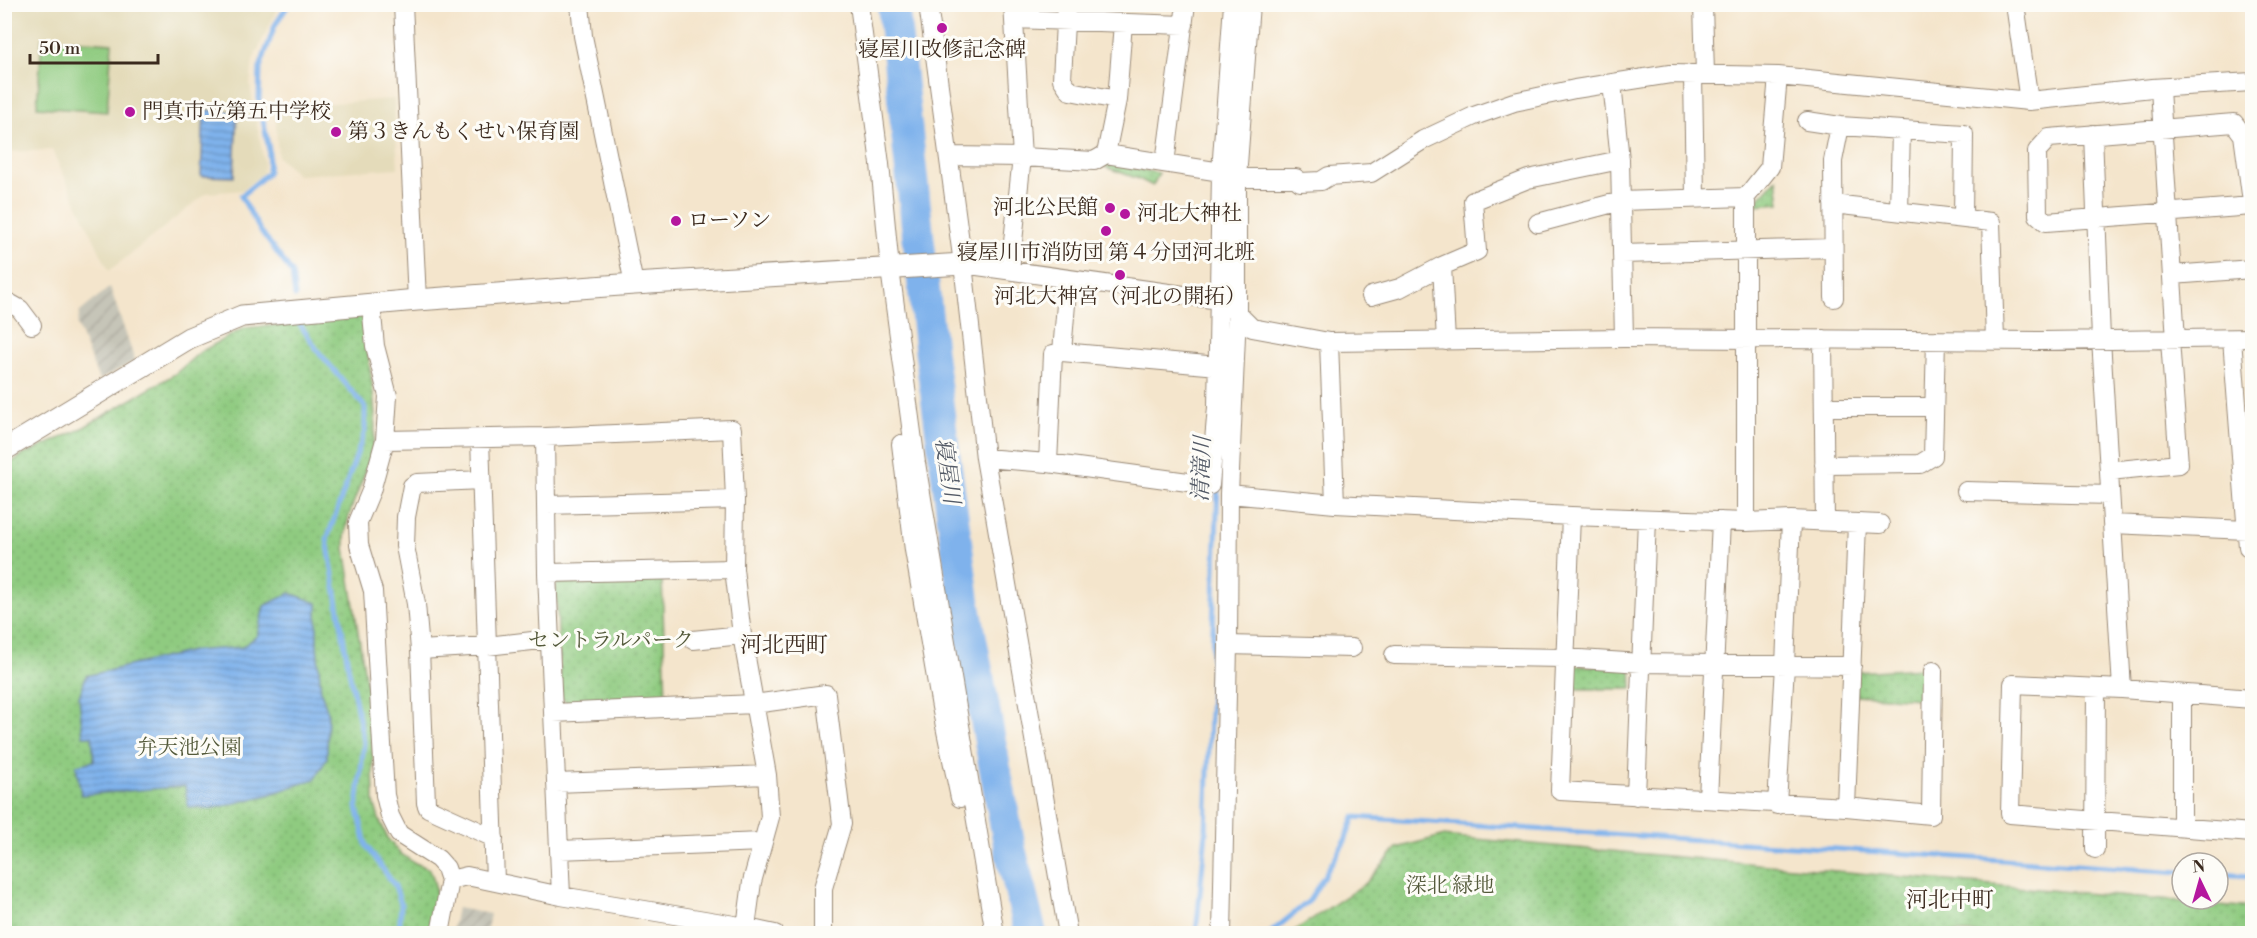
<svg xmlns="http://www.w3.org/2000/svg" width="2257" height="938" font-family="'Libre Bodoni','Noto Serif JP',serif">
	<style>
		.built { fill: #e4dbba }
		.industrial { fill: url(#industrial-furrows) }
		.green { fill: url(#green-dots); stroke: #657a4f; stroke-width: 1.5 }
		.pitch { fill: #8fcb80; stroke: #657a4f; stroke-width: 1.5 }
		.water { fill: url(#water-rules); stroke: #5d6e85; stroke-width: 1.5 }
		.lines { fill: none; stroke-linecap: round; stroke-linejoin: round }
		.stream { stroke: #7fb2ec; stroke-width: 5 }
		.river { stroke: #7fb2ec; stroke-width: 32 }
		.minor-casing { stroke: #988875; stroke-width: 20 }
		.tertiary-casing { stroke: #988875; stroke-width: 23 }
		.minor { stroke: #fff; stroke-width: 18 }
		.tertiary { stroke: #fff; stroke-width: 21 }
		.poi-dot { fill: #b5179e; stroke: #fdfcf7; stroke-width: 2 }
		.labels { text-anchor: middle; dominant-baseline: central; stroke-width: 6; stroke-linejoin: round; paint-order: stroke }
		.poi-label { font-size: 21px; fill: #3b2a1e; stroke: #fdfcf7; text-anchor: start }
		.park-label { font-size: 21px; fill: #545a3b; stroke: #fdfcf7 }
		.water-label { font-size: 22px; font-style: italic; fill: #535a66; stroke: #fdfcf7 }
		.neighbourhood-label { font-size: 22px; fill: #3b2a1e; stroke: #fdfcf7 }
	</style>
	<defs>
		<pattern id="industrial-furrows" width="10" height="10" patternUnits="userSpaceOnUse" patternTransform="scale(1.5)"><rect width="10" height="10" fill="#c6c5b8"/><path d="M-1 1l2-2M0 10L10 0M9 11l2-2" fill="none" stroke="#aba99e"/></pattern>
		<pattern id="green-dots" width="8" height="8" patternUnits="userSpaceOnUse" patternTransform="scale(1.5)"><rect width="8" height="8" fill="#8fcb80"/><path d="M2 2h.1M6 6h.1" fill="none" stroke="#7cae6e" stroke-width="1.8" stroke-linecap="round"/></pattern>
		<pattern id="water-rules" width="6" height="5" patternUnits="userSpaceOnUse" patternTransform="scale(1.5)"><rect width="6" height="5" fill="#7fb2ec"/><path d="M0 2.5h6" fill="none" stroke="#6991bf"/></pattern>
	</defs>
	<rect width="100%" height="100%" fill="#fdfcf7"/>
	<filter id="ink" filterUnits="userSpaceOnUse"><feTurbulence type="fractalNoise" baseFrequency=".0167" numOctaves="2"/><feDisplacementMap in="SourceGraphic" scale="12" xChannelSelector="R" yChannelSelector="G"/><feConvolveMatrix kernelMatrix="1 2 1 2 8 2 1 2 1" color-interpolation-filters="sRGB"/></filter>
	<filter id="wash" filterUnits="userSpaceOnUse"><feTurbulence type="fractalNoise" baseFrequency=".008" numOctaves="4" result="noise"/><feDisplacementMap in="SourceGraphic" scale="24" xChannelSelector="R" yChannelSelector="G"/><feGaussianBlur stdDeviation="1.35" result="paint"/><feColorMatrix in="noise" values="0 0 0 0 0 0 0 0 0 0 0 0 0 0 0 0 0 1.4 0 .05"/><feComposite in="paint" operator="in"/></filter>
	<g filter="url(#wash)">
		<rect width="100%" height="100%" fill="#f4e5cc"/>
		<path class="built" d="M5,5h274l-26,55 -3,25 14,77 -1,11 -21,17 -35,3 -98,78 -57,-121 -47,2z
			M394,99l4,69 -100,7 -20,-18 -3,-50z"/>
		<path class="industrial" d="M110,287l25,74 -36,19 -22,-55 3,-13z
			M457,908l33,6 -4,19h-34z"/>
		<path class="green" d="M1108,164l51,9 -6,13 -14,-7 -34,-12z
			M1777,179l3,24 -24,2 4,-8z
			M365,316c2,15 2,30 4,46 4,31 10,62 2,92 -8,31 -28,61 -26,94l27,172 2,82 5,17 9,20 12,14 13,9 17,7c8,20 8,42 3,63l-423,1 -6,-27v-439l19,-12 56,-25 96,-56 25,-22 44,-24 49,-4 34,-7z
			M662,577l4,125 -99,2 -6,-7 -5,-111 3,-4z
			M1573,666h58l1,23h-58z
			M1923,668l-2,31 -66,-4 1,-23z
			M1442,836l810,72v25h-961l75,-50 31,-35z"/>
		<path class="pitch" d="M42,38l70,5 -5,69 -70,-5z"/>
		<path class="water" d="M204,110l33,2 -3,65 -33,-1z
			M290,593l27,10v41l4,48 7,20 -1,46 -12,21 -47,16 -57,14 -23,-2 -3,-21 -104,9 -5,-30 18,-4 -2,-25h-9l-4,-39 7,-21 106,-25 50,-4 15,-11 7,-30z"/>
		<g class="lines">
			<path class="stream" d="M289,4l-14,21 -15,43 -1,32 10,50 -1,23 -27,23 19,34 32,43 3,23
				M299,323l19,28 47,56v24l-38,108 22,132 15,71 -7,65 9,38 29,41 6,18 -2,30
				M2218,874l34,2
				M1196,934l10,-102 12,-349
				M1269,934l40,-33 36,-60 9,-24 828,55"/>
			<path class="river" d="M893,4l38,351 33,246 46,248 21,85"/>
		</g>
	</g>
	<g filter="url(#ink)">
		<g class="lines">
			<g class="minor-casing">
				<path id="minor" d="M403,4l14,296
					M580,4l3,32 51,248
					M859,4l21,160 10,105 26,194 79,471
					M928,4l35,260 22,194 83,476
					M1066,4l-4,75 8,12 47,9
					M1703,4l2,70
					M1014,19l170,6
					M1693,74l2,124
					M1612,83l8,77 4,178
					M2160,89l16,251
					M2029,101l123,-13 100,-6
					M1807,121l33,5 124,8 -1,84
					M2093,134l8,205 21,350
					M1106,154l11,-54 6,-77
					M949,156l73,1 72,4 12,-7 115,18
					M1165,163l21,-159
					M1237,178h59l4,4 21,-1 8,-5 42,-3 52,-33 51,-24 40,-14 61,-13 95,-15 108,2 251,25 -14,-97
					M1746,197v325
					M2252,202l-9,-67 -9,-12 -185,15 -12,13 1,64 8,7 206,-16
					M1833,204l158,18 4,118
					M1899,211l2,-81
					M1538,223l83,-22 125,-4 24,-30 8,-91
					M1622,254l211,-6
					M963,264l256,36 11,6 22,22 77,14 295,-4 416,3 212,-3
					M1010,270l12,-113 -9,-153
					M2172,275l80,-6
					M1371,296l29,-8 42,-22
					M1834,298l-1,-137 7,-35
					M4,300l16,9 12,16
					M371,304l4,42 13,50 -3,44 160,-3 187,-8 3,71 -1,69 8,66 25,140 3,42 -18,65 -6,45 -185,-31 -94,-20 -17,4 -10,54
					M1823,339l2,182
					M2232,339l16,208
					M1446,341l-4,-75 35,-15 -4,-50 55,-22 92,-19
					M1329,342l6,162
					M1062,352l156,14
					M1824,407h110
					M545,437l2,136 14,323
					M480,439l15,442
					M385,440l-14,51 -13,31 1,23 14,46 12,204 5,21 9,18 39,25 8,9 4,12
					M901,444l13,106 27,157 19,91
					M985,458l63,5 162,22 7,-78 4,-235 12,-168
					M1048,463l5,-109 9,-2 6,-72
					M1824,465l96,-1 13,-8 3,-116
					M2109,471l70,-7 -9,-124
					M481,480l-64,3 -5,3 -6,31 -1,29 11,58 4,46 6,153 2,5 66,30
					M1966,491l144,4
					M1229,494l106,10 236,12 175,6 45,-2 89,4
					M547,505l188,-5
					M1571,516l-11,275 286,16 85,8 2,-144
					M2112,524l135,6
					M547,573l187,-4
					M693,640l49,-5
					M1228,645l124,3
					M420,650l67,-4 63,-7
					M1394,655l171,3 76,5 211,3
					M2182,694v133
					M2252,699l-130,-10 -109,-5 -3,130 242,19
					M553,713l201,-9 72,-10 16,130 -19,64v46
					M556,783l211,-8
					M1636,796l11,-277
					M1708,799l13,-278
					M1777,805l8,-140 6,-145
					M1846,807l11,-284
					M2095,849l1,-161
					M559,850l203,-8
					M743,927l32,7
					M1222,934l6,-289 1,-151 8,-181v-135l13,-174"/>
			</g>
			<g class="tertiary-casing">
				<path id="tertiary" d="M4,450l185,-112 53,-22 175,-16 217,-16 329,-20"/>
			</g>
			<use href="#minor" class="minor"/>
			<use href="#tertiary" class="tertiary"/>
		</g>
	</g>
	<g class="poi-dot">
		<circle cx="942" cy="28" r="6"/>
		<circle cx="130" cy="112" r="6"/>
		<circle cx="336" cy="132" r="6"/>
		<circle cx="1110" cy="208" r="6"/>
		<circle cx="1125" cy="214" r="6"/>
		<circle cx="676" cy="221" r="6"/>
		<circle cx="1106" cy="231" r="6"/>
		<circle cx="1120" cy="275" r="6"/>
	</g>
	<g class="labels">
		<g class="poi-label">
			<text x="942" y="50" text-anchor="middle">寝屋川改修記念碑</text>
			<text x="142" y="112">門真市立第五中学校</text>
			<text x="348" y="132">第３きんもくせい保育園</text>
			<text x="1098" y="208" text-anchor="end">河北公民館</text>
			<text x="1137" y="214">河北大神社</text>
			<text x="688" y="221">ローソン</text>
			<text x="1106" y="253" text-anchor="middle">寝屋川市消防団 第４分団河北班</text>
			<text x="1120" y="297" text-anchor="middle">河北大神宮（河北の開拓）</text>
		</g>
		<g class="park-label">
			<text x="611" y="641">セントラルパーク</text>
			<text x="189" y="748">弁天池公園</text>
			<text x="1450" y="886">深北 緑地</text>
		</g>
		<g class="water-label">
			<text transform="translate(1202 469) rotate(-88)">清滝川</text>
			<text transform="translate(947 471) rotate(82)">寝屋川</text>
		</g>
		<g class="neighbourhood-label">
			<text x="784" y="645">河北西町</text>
			<text x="1950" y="900">河北中町</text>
		</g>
	</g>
	<rect width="2257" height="938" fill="none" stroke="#fdfcf7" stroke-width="24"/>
	<g transform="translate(2200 881) rotate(355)"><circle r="28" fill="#fdfcf7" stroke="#afa8a0" stroke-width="1.5"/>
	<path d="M0-4.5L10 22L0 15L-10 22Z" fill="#b5179e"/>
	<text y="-9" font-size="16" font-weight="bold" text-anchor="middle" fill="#3b2a1e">N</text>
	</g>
	<path d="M30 54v9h128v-9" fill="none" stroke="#3b2a1e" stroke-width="3"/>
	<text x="39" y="54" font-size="18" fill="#3b2a1e" stroke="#fdfcf7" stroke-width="4.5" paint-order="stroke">50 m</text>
</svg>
